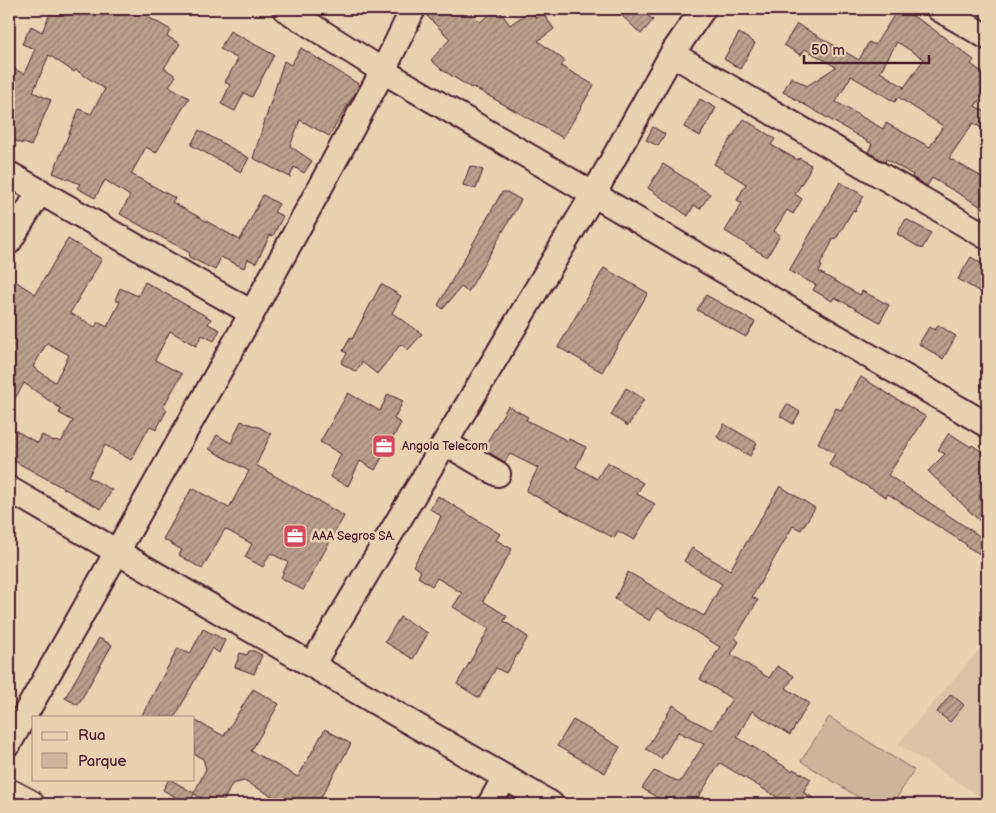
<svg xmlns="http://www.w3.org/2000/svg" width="996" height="813" font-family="'Balsamiq Sans',sans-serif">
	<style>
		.built { fill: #dcc2a7 }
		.green { fill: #cfb49c; stroke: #8c6a64 }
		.building { fill: url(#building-hatch); stroke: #4a1f2b; fill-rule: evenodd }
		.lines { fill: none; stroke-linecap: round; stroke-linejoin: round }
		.minor-casing { stroke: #4a1f2b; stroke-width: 28 }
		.major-casing { stroke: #4a1f2b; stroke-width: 31 }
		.minor { stroke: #e9d1b2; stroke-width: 24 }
		.major { stroke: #e9d1b2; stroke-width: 28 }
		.labels { text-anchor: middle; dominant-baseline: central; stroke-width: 5; stroke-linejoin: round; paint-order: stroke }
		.poi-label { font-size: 12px; fill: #4a1f2b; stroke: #e9d1b2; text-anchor: start }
	</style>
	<defs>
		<pattern id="building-hatch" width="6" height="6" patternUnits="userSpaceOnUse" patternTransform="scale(1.25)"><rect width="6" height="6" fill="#bc9f8d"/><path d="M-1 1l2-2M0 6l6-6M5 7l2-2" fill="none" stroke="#9b8173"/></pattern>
	</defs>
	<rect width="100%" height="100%" fill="#e9d1b2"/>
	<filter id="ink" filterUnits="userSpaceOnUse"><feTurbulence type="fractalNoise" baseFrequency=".02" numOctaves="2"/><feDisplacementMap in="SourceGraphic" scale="10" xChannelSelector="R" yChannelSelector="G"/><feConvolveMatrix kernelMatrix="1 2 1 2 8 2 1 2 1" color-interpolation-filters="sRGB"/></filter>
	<g filter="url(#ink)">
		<path class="built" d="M987,641v160l-89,-57z"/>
		<path class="green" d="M829,717l85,53 -21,34h-24l-68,-43z"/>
		<path class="building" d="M52,9h82l37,21 -4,6 13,8 -16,24 12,8 -7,10 20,12 -33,55 -10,-6 -15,27 44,24 -3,4 68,38 23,-45 16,9 -5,8 9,4 -10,20 -3,-1 -14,28 -8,-4 -4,9 -23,-11 -6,13 -26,-13 1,-4 -70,-39 10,-18 -25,-16 -10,18 -18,-10 3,-4 -27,-11 26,-64 12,5 14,-25 -29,-19 -2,2 -25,-17 -16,37 18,8 -20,46 -9,-4v2l-13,-7v-71l15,8 11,-25 -13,-5 9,-18 11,6z
			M434,9h33l13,13 18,-13 12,16 21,-15 5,8 7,-5 11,16 -16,12 27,20 -4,5 33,19 -31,53 -90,-51 -2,1 -30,-19 -10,-9 19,-21 -23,-23z
			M615,9h26l12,11 -12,14z
			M898,9h3l28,17 45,34 -3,4 16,12v14l-12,16 12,7v18l-14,-8 -24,35 38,22v30l-55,-32 -5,8 -15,-9 1,-2 -27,-16 -1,3 -17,-10 4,-8 -89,-52 8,-15 16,9 29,-19 -31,-18 -4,6 -17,-10 13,-21 62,36 10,-18 6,3zM897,42l27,17 -21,30 1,-2 -24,-15zM851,76l44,26 3,-5 45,29 -13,21 -44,-24 -3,6 -47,-27z
			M230,31l44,24 -22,42 -8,-4 -9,18 -14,-7 9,-19 -5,-3 13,-23 -18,-10z
			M739,33l16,10 -15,26 -16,-10z
			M301,48l59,37 -31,51 -29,-16 -10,26 22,15 -8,12 -10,-6 -4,10 -37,-19 31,-97 7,4z
			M700,99l16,9 -16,28 -16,-9z
			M744,119l31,20 -4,6 27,15 1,-2 12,7 -4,10 -12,19 7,5 -9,15 -6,-4 -13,21 6,4 -13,22 -42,-26 17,-28 -5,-3 9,-16 -32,-20z
			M653,127l12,7 -7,12 -12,-6z
			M199,130l50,28 -8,14 -50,-27z
			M663,164l47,30 -10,15 -6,-4 -6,11 -40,-28z
			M470,166l13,4 -7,19 -13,-4z
			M840,182l24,14 -9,15 -2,-1 -17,29 -2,-1 -14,27 2,1 -3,6 41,23 2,-4 27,14 -9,17 -46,-25 -2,4 -19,-11 3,-5 -27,-14z
			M502,192h5l14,8 -53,92 -7,-5 -18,22 -5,-4z
			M906,219l25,14 -9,16 -25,-15z
			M68,239l34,20 -32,54 25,14 3,-5 9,5 13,-25 -5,-2 5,-12 18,8 7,-14 66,37 -3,5 12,6 -6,11 -12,-6 -6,11 -26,-15 -15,29 27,14 -19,33 4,3 -11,20 -6,-4 -19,34 -26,-15 -17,32 24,13 -11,19 -92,-51v-31l29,16 4,-8 12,6 1,-1 6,2 12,-21 -14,-8 2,-4 -37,-26 -15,26v-132l26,17zM47,343l22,12 -14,27 -22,-15z
			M971,257l16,10v29l-29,-17z
			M604,268l44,25 -46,79 -44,-25z
			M381,284l20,12 -9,17 30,21 -14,16 -7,-6 -24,30 -15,-12 -6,10 -15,-9 6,-10 -4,-2 7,-13 2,1z
			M706,295l49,27 -9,15 -49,-27z
			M938,325l18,11 -13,23 -24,-15 10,-17 6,3z
			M861,377l65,40 -38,58 99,66v17l-21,-12 1,-1 -79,-51 -2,3 -57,-32 6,-12 -17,-10 18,-35 5,2z
			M626,388l18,11 -16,27 -17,-11z
			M348,393l32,18 8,-17 15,7 -9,18 7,4 -26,47 -15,-9 -12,25 -18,-9 11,-23 -21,-12z
			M787,404l13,8 -7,12 -13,-8z
			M508,406l20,11 -2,3 42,21 1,-2 17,8 -10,20 21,12 10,-17 36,21 -6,11 18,10 -21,36 -16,-9 -4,7 -88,-47 12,-23 -28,-14 -5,8 -22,-13z
			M241,421l20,7 10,6 -15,31 88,51 -41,74 -22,-12 7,-16 -18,-9 -7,14 -18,-10 7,-13 -27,-15 -23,40 -23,-14 3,-5 -19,-11 29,-51 37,20 20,-37 -40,-22 8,-14 14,8z
			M724,424l33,19 -7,13 -33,-19z
			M949,433l22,14 1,-2 15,10v29l-8,12 1,2 7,4v26l-59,-57 17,-17 -7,-4z
			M780,486l35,22 -14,22 -8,-4 -41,71 6,3 -23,38 4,4 -8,12 38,24 8,-12 17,10 -8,12 23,15 -19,32 -38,-24 -15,26 55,34 1,-2 18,10 -8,13 21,12h-51l4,-7 -57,-34 -26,41h-27l-25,-16 12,-17 26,11 24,-38 -26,-12 -17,27 -15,-10 27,-44 15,10 -1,2 25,13 20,-31 -32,-20 20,-32 -63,-39 -7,13 -35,-22 13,-27 76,44 18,-32 -38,-23 8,-13 38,22z
			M438,496l62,38 -4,6 16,9 -29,52 24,15 -3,5 24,16 -22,36 -10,-5 -17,30 -22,-14 32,-55 -36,-22 9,-14 -25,-15 -5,8 -14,-9 3,-6 -8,-5 22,-36 6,-14 -11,-7z
			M400,617l28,16 -15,26 -28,-17z
			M203,629l22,11 -6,13 -7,-5 -37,69h-34l37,-69 12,6z
			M99,638l13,7 -34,60 -13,-7z
			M249,651h5l8,4 -8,19 -19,-7 5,-14 7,2z
			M253,689l26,15 -28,47 47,26 27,-48 26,15 -34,60h-30l-43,-23 -12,3 -10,20h-10l-18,-10 -6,10 -25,-14 6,-11 25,14 12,-24 -3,-10 -9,-5v-34l30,16z
			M951,694l13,11 -14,17 -13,-10z
			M573,720l47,27 -15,26 -48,-27z"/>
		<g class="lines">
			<g class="minor-casing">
				<path id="minor" d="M285,9l98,62 604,354
					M939,9l48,28
					M672,54l315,183
					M9,174l243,139
					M9,242l31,-51
					M445,443l53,31
					M9,489l542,315
					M312,665l281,-470 79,-141 31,-45
					M9,743l243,-430 131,-242 30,-62
					M490,804l15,-27"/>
			</g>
			<g class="major-casing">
				<path id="major" d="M9,793l21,11"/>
			</g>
			<use href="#minor" class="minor"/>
			<use href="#major" class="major"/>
		</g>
	</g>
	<defs>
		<g id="office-square" transform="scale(1.25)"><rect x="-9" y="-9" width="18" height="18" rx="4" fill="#d1495b" stroke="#e9d1b2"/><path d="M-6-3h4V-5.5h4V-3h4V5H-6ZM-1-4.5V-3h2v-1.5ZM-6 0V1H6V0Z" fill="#fff"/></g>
	</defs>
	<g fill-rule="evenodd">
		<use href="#office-square" x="384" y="446"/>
		<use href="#office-square" x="295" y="536"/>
	</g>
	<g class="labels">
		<g class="poi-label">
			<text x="402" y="446">Angola Telecom</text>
			<text x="312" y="536">AAA Segros SA.</text>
		</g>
	</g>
	<rect width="996" height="813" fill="none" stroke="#e9d1b2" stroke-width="30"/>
	<rect x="15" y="15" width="966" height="783" fill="none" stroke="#4a1f2b" stroke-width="2" filter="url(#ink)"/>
	<rect x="32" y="716" width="162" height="65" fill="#e9d1b2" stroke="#a98a7c"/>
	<rect x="42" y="732" width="25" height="8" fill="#e9d1b2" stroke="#a98a7c"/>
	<text x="78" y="740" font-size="15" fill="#4a1f2b">Rua</text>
	<rect x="42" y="753" width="25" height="15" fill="#cfb49c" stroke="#a98a7c"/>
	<text x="78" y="766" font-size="15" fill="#4a1f2b">Parque</text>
	<path d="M804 55v8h125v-8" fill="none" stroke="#4a1f2b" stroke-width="2.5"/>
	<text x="811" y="55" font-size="15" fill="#4a1f2b" stroke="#e9d1b2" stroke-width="4" paint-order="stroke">50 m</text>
</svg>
